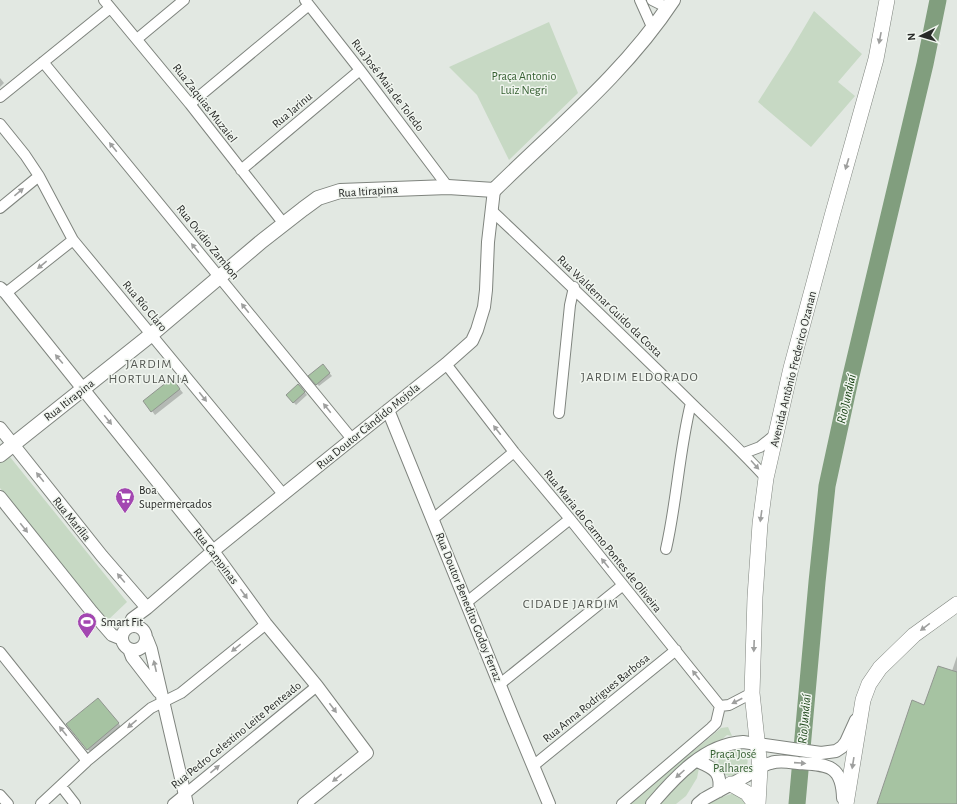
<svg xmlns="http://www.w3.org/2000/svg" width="957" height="804" font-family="'Alegreya Sans',sans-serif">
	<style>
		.green { fill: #c7d9c4 }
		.shadow { fill: #0003 }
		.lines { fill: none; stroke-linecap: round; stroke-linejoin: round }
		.river { stroke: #819e7e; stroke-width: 17 }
		.building { fill: #a6c3a2; stroke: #919690 }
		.minor-casing { stroke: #7f847e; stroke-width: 12 }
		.tertiary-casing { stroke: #7f847e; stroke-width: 14 }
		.secondary-casing { stroke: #7f847e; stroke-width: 16 }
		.primary-casing { stroke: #7f847e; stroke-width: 16 }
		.minor { stroke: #fff; stroke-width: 10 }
		.tertiary { stroke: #fff; stroke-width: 12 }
		.secondary { stroke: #fff; stroke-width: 14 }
		.primary { stroke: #fff; stroke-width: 15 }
		.oneway { fill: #9e9f9e }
		.labels { text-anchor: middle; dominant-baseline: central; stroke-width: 3; stroke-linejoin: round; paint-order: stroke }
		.park-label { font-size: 12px; fill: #355f31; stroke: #f0f5ef }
		.street-label { font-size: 12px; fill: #282a28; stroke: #f0f5ef }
		.poi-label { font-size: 12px; fill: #282a28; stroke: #f0f5ef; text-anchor: start }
		.neighbourhood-label { font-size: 13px; letter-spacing: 1px; fill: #555954; stroke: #f0f5ef }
		.water-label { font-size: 13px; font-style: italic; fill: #1a4316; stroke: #f0f5ef }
	</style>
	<rect width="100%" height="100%" fill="#e2e8e2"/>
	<path class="green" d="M814,11l48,43 -24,28 17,14 -44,51 -53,-45 33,-52z
		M549,22l29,71 -69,67 -32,-65 -28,-28z
		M6,452l121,150 -20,19 -107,-133v-30z
		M728,727l4,9 -5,-1 -26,23 -4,20 -11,18 -10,8h-47l92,-76z
		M738,746c12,10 13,18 2,30h-10l-8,-2 -4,-8 1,-12z
		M756,782l-1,22h-51l4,-3 37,-11z"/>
	<path class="shadow" d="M0,78l4,5 -4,4z
		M325,368l7,8 -13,10 -2,-2z
		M175,383l8,10 -28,22 -3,-4z
		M301,387l6,8 -11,10 -9,-10z
		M957,656v148h-79l47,-98 27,-35z
		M103,704l20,25 -30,25 -6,-5z"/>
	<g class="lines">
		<path class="river" d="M797,804l20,-222 10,-96 23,-106 75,-316 13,-64"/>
	</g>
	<path class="building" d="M323,364l7,9 -14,12 -8,-9z
		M172,378l8,11 -29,23 -8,-11z
		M298,384l7,8 -12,11 -7,-8z
		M938,666l19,6v132h-80l35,-104 12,5z
		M98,698l21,25 -32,27 -21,-26z"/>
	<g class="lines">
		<g class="minor-casing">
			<path id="minor" d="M104,0l86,104 94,120
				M305,0l55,70 88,117
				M640,0l13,29
				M652,0l16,8
				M137,39l47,-39
				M43,62l309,377
				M0,97l110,-89
				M190,104l119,-99
				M0,124l25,31 14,21 34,64 210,254
				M241,170l119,-100
				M0,208l39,-32
				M492,211c63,59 124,119 186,179 29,29 60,57 88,88
				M6,293l67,-53
				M446,364l68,88 56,67 150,187
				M559,413l11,-108 4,-18
				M744,453l16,-6 16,-13
				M433,519l81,-67
				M666,549c11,-48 13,-98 25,-146
				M467,602l103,-83
				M0,652l87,109
				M500,684l123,-99
				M720,706l9,-1 23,-12
				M533,766l143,-116
				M61,786l14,18
				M0,795l8,9
				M41,804l46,-43 64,-53 30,-15 85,-69
				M173,804l144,-118
				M622,804l89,-76 5,-5 4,-17"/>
		</g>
		<g class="tertiary-casing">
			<path id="tertiary" d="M0,288l6,5 207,258 53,73 51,62 50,67 -63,51
				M388,410l126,310 35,84
				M0,428l102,128 45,52
				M0,497l92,115 20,23 10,4
				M122 638a12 12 0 1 1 24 0a12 12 0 1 1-24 0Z
				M130,626l2,-7 15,-11 66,-57 139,-112 94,-75 26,-23 5,-11 7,-23 2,-17 2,-48 6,-52
				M147,639l4,10 36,155
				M129,649l3,8 27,35
				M697,761c16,7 25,10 22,30
				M652,804c23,-27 53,-60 91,-62l78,11 15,-2 6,-4 4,-5 10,-22
				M698,804l6,-5c14,-8 28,-15 42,-23 8,-5 16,-11 25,-13 8,-3 18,-1 27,0 29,2 44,1 45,35"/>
		</g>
		<g class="secondary-casing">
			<path id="secondary" d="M0,455l152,-121 110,-93 41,-32 15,-11 22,-7 108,-4 46,3c62,-61 131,-117 179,-190"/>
		</g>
		<g class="primary-casing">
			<path id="primary" d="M731,784l16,9 8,11
				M758,804l2,-36 -8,-75 3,-96 5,-73 6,-46 25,-110 41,-152 44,-157 11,-59
				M846,804l17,-104 6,-16 11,-16 34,-33 43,-31"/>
		</g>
		<use href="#minor" class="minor"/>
		<use href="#tertiary" class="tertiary"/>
		<use href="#secondary" class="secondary"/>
		<use href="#primary" class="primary"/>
	</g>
	<defs><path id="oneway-solid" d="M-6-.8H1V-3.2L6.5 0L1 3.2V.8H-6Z"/></defs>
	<g class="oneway">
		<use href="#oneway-solid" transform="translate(880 38) rotate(101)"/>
		<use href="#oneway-solid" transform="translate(113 147) rotate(-129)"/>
		<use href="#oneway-solid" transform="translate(847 164) rotate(107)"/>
		<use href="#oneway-solid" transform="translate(19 192) rotate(-40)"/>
		<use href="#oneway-solid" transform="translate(195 248) rotate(-129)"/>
		<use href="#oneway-solid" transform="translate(42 265) rotate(141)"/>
		<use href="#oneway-solid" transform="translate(245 308) rotate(-129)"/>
		<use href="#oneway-solid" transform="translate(59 359) rotate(-130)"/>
		<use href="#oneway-solid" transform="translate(203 397) rotate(51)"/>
		<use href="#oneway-solid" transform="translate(327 408) rotate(-129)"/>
		<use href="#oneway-solid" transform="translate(108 420) rotate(51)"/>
		<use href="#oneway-solid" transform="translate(497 430) rotate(-128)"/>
		<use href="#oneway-solid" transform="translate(755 465) rotate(48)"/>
		<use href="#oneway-solid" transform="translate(40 477) rotate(-129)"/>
		<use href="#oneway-solid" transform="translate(761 516) rotate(98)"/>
		<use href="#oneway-solid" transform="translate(24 528) rotate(51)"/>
		<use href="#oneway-solid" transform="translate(605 563) rotate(-129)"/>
		<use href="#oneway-solid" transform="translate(121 578) rotate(-130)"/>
		<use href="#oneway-solid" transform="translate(244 594) rotate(54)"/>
		<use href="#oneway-solid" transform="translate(925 627) rotate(143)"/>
		<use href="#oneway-solid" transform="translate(754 646) rotate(92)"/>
		<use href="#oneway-solid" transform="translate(236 648) rotate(141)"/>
		<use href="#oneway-solid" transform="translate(155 666) rotate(-103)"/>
		<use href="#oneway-solid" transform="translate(696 675) rotate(-128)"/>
		<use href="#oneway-solid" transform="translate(737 701) rotate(153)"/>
		<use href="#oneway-solid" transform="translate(333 708) rotate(53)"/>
		<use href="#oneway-solid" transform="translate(132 724) rotate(140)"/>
		<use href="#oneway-solid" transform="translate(63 731) rotate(-129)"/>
		<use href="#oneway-solid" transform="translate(800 763) rotate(4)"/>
		<use href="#oneway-solid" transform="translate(853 763) rotate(99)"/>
		<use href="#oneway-solid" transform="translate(215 769) rotate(-40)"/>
		<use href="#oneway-solid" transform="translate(680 774) rotate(138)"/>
		<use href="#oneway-solid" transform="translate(337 778) rotate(141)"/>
	</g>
	<defs>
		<g id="supermarket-pin" transform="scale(1)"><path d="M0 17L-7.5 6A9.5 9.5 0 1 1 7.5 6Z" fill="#a347b1" stroke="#f0f5ef"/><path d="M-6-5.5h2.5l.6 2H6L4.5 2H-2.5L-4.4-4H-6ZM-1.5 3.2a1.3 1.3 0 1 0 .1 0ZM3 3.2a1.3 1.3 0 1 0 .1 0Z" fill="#fff"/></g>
		<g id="stadium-pin" transform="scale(1)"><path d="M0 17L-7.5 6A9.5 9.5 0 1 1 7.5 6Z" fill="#a347b1" stroke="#f0f5ef"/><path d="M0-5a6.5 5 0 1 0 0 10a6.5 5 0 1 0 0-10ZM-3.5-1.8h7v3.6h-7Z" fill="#fff"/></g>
	</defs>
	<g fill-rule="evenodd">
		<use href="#supermarket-pin" x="125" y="497"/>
		<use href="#stadium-pin" x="87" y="622"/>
	</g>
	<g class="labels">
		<g class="park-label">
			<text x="524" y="76">Praça Antonio<tspan x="524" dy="14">Luiz Negri</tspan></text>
			<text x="733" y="754">Praça José<tspan x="733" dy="14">Palhares</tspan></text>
		</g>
		<g class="street-label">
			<text transform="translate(388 85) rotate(53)">Rua José Maia de Toledo</text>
			<text transform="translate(205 103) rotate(52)">Rua Zaquias Muzaiel</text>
			<text transform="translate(292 110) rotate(-40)">Rua Jarinu</text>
			<text transform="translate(368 191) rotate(-4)">Rua Itirapina</text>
			<text transform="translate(208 242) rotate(51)">Rua Ovídio Zambon</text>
			<text transform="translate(145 306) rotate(50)">Rua Río Claro</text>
			<text transform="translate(610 306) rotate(44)">Rua Waldemar Guido da Costa</text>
			<text transform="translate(793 369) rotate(-76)">Avenida Antônio Frederico Ozanan</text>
			<text transform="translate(69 400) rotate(-38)">Rua Itirapina</text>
			<text transform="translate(368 426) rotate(-39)">Rua Doutor Cândido Mojola</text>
			<text transform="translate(72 519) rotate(51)">Rua Marília</text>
			<text transform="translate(603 541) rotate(51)">Rua Maria do Carmo Pontes de Oliveira</text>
			<text transform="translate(216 556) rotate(53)">Rua Campinas</text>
			<text transform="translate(469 607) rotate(68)">Rua Doutor Benedito Godoy Ferraz</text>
			<text transform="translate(596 698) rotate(-39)">Rua Anna Rodrigues Barbosa</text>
			<text transform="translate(236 735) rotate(-39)">Rua Pedro Celestino Leite Penteado</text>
		</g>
		<g class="poi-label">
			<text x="139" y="490">Boa<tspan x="139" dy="14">Supermercados</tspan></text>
			<text x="101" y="622">Smart Fit</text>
		</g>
		<g class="neighbourhood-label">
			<text x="149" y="364">JARDIM<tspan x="149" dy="15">HORTULANIA</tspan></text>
			<text x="640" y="377">JARDIM ELDORADO</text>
			<text x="571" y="604">CIDADE JARDIM</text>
		</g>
		<g class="water-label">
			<text transform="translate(847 399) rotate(-77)">Rio Jundiaí</text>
			<text transform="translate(805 719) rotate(-85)">Rio Jundiaí</text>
		</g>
	</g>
	<g transform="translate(921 36) rotate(265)" stroke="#f0f5ef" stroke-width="3" paint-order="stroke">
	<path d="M0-3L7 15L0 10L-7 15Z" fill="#282a28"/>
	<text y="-6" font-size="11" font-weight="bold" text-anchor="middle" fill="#282a28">N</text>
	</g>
</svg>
